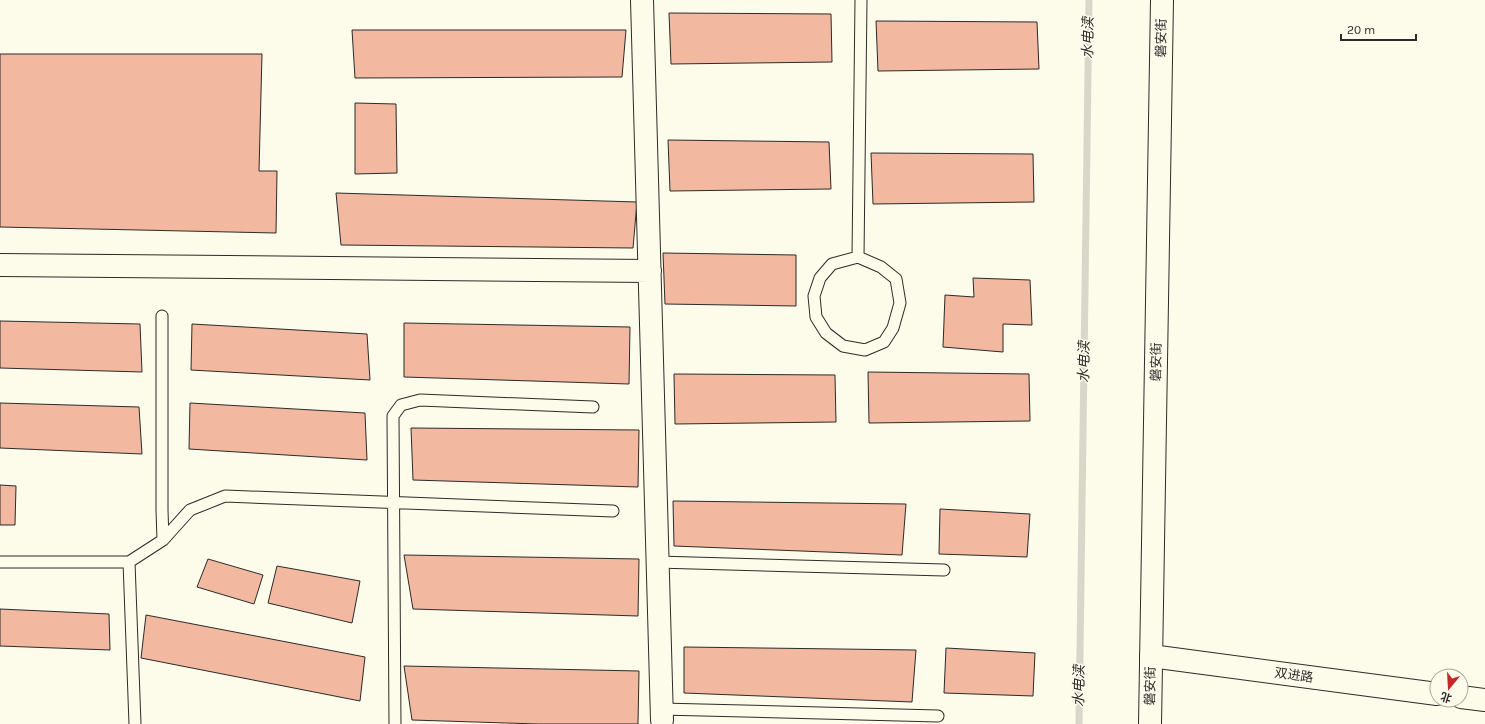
<svg xmlns="http://www.w3.org/2000/svg" width="1485" height="724" font-family="Karla,'Noto Sans SC',sans-serif">
	<style>
		.lines { fill: none; stroke-linecap: round; stroke-linejoin: round }
		.stream { stroke: #d8d7c9; stroke-width: 7 }
		.building { fill: #f2b8a0; stroke: #2b2b2b }
		.lane-casing { stroke: #2b2b2b; stroke-width: 13 }
		.street-casing { stroke: #2b2b2b; stroke-width: 24 }
		.secondary-casing { stroke: #2b2b2b; stroke-width: 24 }
		.lane { stroke: #fdfbea; stroke-width: 11 }
		.street { stroke: #fdfbea; stroke-width: 22 }
		.secondary { stroke: #fdfbea; stroke-width: 22 }
		.labels { text-anchor: middle; dominant-baseline: central; stroke-width: 3; stroke-linejoin: round; paint-order: stroke }
		.street-label { font-size: 13px; fill: #2b2b2b; stroke: #fdfbea }
		.water-label { font-size: 14px; font-style: italic; fill: #2b2b2b; stroke: #fdfbea }
	</style>
	<rect width="100%" height="100%" fill="#fdfbea"/>
	<g class="lines">
		<path class="stream" d="M1079,724l10,-724"/>
	</g>
	<path class="building" d="M669,13l162,1 1,48 -161,2z
		M876,21l161,1 2,47 -161,2z
		M352,30h274l-4,47 -267,1z
		M0,54h262l-3,117h18l-1,62 -276,-6z
		M355,103l41,1 1,69 -42,1z
		M668,140l161,2 2,47 -161,2z
		M871,153l162,1 1,48 -161,2z
		M336,193l301,9 -4,46 -292,-3z
		M663,253l133,2v51l-131,-2z
		M973,278l57,2 2,45 -29,-1v28l-60,-5 2,-52 29,2z
		M0,321l140,3 2,48 -142,-4z
		M404,323l226,4 -1,57 -225,-7z
		M192,324l175,10 3,46 -179,-10z
		M868,372l161,2 1,47 -161,2z
		M674,374l161,1 1,47 -161,2z
		M0,403l139,4 3,47 -142,-6z
		M190,403l175,10 2,47 -178,-11z
		M411,428l228,2 -1,57 -225,-7z
		M0,485l16,1 -1,39h-15z
		M673,501l233,3 -4,51 -228,-9z
		M940,509l90,5 -3,43 -88,-3z
		M404,555l235,4 -1,57 -225,-7z
		M208,559l55,16 -9,29 -57,-17z
		M277,566l83,15 -8,42 -84,-20z
		M0,609l109,5 1,36 -110,-4z
		M146,615l219,42 -5,44 -219,-43z
		M684,647l232,3 -4,52 -228,-9z
		M946,648l89,5 -2,43 -89,-3z
		M404,666l235,5 -1,53h-100l-126,-4z"/>
	<g class="lines">
		<g class="lane-casing">
			<path id="lane" d="M858,257l23,10 15,12 4,24 -7,25 -9,14 -19,8 -22,-4 -17,-13 -10,-16 -2,-21 6,-18 12,-14z
				M858,257l3,-257
				M162,316v194l1,30
				M0,562h129l34,-22 27,-30 35,-14 388,15
				M129,562l6,162
				M657,562l287,8
				M661,709l277,7
				M395,724l-2,-308 8,-11 19,-5 173,7"/>
		</g>
		<g class="street-casing">
			<path id="street" d="M642,0l20,720
				M0,265l650,6
				M1151,656l286,38
				M1461,697l24,3"/>
		</g>
		<g class="secondary-casing">
			<path id="secondary" d="M1150,724l12,-724"/>
		</g>
		<use href="#lane" class="lane"/>
		<use href="#street" class="street"/>
		<use href="#secondary" class="secondary"/>
	</g>
	<g class="labels">
		<g class="street-label">
			<text transform="translate(1161 38) rotate(-89)">磐安街</text>
			<text transform="translate(1156 362) rotate(-89)">磐安街</text>
			<text transform="translate(1294 675) rotate(8)">双进路</text>
			<text transform="translate(1150 686) rotate(-89)">磐安街</text>
		</g>
		<g class="water-label">
			<text transform="translate(1088 38) rotate(-89)">水电渎</text>
			<text transform="translate(1084 362) rotate(-89)">水电渎</text>
			<text transform="translate(1079 686) rotate(-89)">水电渎</text>
		</g>
	</g>
	<g transform="translate(1449 688) rotate(198)"><circle r="19" fill="#fdfbea" stroke="#a9a89e"/>
	<path d="M0-3L7 15L0 10L-7 15Z" fill="#c62828"/>
	<text y="-6" font-size="11" font-weight="bold" text-anchor="middle" fill="#2b2b2b">北</text>
	</g>
	<path d="M1341 34v6h75v-6" fill="none" stroke="#2b2b2b" stroke-width="2"/>
	<text x="1347" y="34" font-size="12" fill="#2b2b2b" stroke="#fdfbea" stroke-width="3" paint-order="stroke">20 m</text>
</svg>
